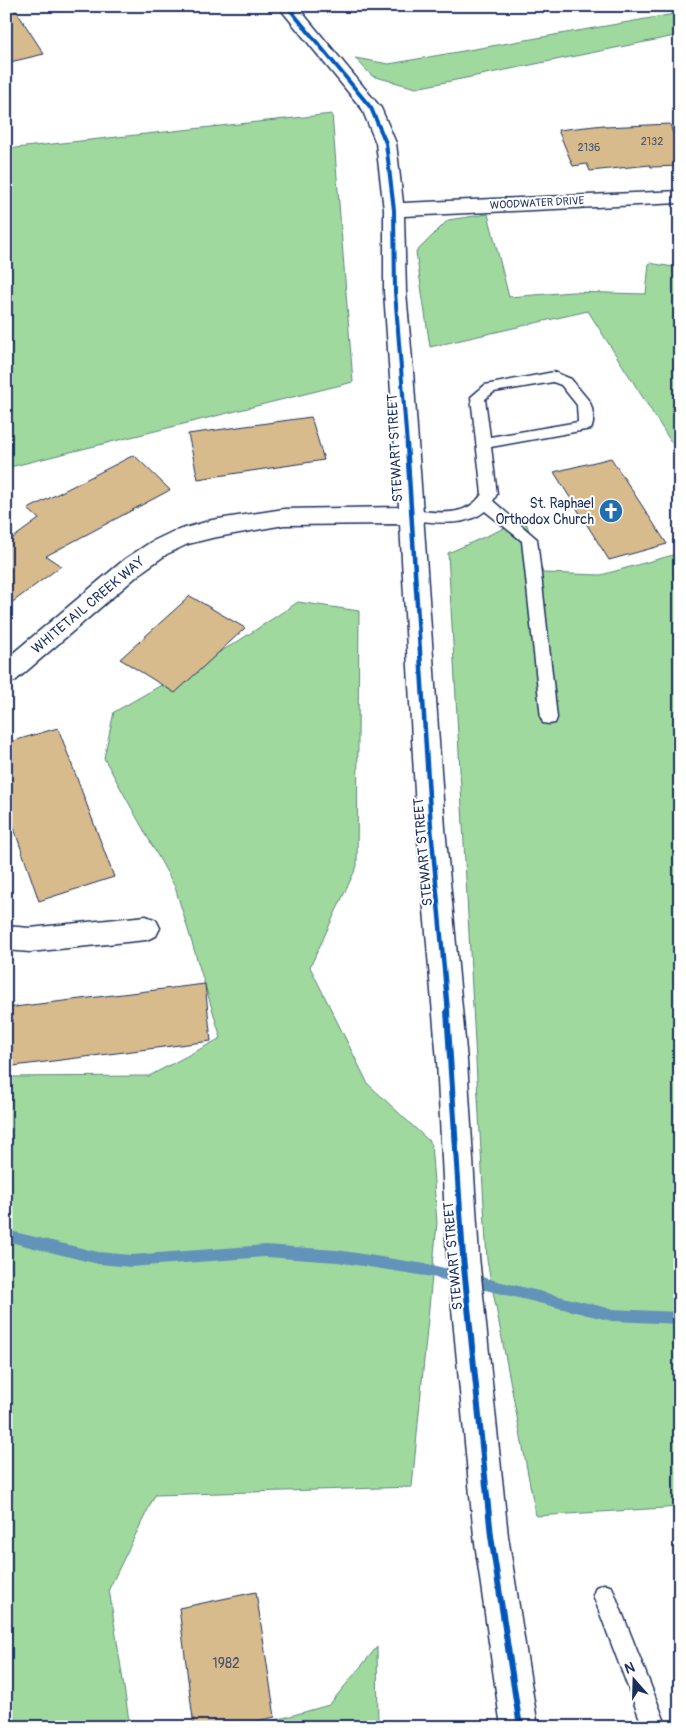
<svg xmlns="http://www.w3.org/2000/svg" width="686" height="1733" font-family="Pangolin,sans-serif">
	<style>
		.green { fill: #a0d99e; stroke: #5e847e }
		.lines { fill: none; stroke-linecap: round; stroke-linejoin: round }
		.stream { fill: #6493b9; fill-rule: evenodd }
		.building { fill: #d7bb8c; stroke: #1b2f5e }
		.service-casing { stroke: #1b2f5e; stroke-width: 3 }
		.minor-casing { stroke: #1b2f5e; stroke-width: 3 }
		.service { fill: #fff; fill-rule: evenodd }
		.minor { fill: #fff; fill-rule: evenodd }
		.cycleway-far2-casing { stroke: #fff; stroke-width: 6 }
		.cycleway-far1-casing { stroke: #fff; stroke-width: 8 }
		.cycleway-casing { stroke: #fff; stroke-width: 9 }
		.cycleway-far2 { stroke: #0057b8; stroke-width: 4 }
		.cycleway-far1 { stroke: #0057b8; stroke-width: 4.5 }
		.cycleway { stroke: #0057b8; stroke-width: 6 }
		.labels { text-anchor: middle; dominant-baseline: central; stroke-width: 4; stroke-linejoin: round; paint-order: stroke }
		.number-label { font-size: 11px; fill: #4a526a }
		.far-street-label { font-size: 11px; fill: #1b2f5e; stroke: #fff }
		.street-label { font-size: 14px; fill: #1b2f5e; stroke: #fff }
		.poi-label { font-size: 14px; fill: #1b2f5e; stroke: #fff; text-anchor: end }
		.near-number-label { font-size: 14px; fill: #4a526a }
	</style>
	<rect width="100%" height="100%" fill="#fff"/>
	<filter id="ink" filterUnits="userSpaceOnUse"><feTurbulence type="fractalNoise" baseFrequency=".02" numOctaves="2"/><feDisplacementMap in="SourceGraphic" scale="10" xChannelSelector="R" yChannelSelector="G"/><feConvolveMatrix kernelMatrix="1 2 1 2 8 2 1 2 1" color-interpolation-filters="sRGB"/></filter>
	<g filter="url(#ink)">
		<path class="green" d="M680,13v22l-264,53 -44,-12 -17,-18 34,6z
			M332,114l21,268 -347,86v-319z
			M488,214l21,83 63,-5 74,2 3,-31 31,5v188l-92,-145 -158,36 -14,-95 32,-32z
			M525,519l18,54 58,2 72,-20 7,-25v977l-144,9 -49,-256 -39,-707z
			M298,602l61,9 -2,255 -47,101 58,117 63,59 6,80 -25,264 -257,8 -46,94 21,138h-109l-15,-23v-627l143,-1 72,-38 -46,-151 -71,-129 10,-46 123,-70z
			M377,1647l1,80h-127l78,-22z"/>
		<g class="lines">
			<path class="stream" d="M6,1230l92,22 33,3 135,-10 71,5 95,15 180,44 68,3v12l-68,-3 -180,-44 -95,-15 -71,-5 -135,10 -33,-3 -92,-23z"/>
		</g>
		<path class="building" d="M6,6h7l31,48 -38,9z
			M670,124l10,31v11l-29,1 -1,-2 -60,6 -3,-7 -14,2 -15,-36 46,-5 1,2z
			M311,417l13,43 -126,19 -10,-45z
			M134,455l36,35 -124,66 15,10 -55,41v-64l33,-24 -11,-10z
			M611,458l56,86 -58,16 -55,-88z
			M190,596l55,32 -70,65 -55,-34z
			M58,728l56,149 -75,24 -33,-96v-62z
			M205,984l6,57 -205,26v-59z
			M256,1592l19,125 -45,10h-36l-15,-119z"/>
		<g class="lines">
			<g class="service-casing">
				<path id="service" d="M554,372l17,7 18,22c4,6 6,22 2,28l-100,18 6,47 -4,7 44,38 20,179 -2,5 -6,1 -6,-1 -2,-5 -19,-177 -37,-30c-21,17 -50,11 -75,9l-5,-1 -3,-4 3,-4 5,-1c27,2 55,9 72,-16l-11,-97 14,-12zM553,382l8,3 16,20 1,17 -88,15 -5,-38 9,-7z
					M604,1584l8,3 55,140h-24l-50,-132 3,-8z"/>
			</g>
			<g class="minor-casing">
				<path id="minor" d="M278,6h19l84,102 15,35 7,60 277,-12v12l-276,13 2,76 7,79 32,457 22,233 12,196 29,279 30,191h-37l-27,-191 -27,-279 -10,-196 -20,-233 -17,-304 -116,1 -72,13 -24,6 -21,10 -24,17 -128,110 -9,3v-25l119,-100 26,-17 21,-10 40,-12 72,-11 115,-2 -15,-215v-82l-8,-67 -14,-34z
					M146,916l10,4 4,8 -4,8 -10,4 -116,12 -24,-2v-24l24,2z"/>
			</g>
			<use href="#service" class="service"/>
			<use href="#minor" class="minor"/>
			<g class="cycleway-far2-casing">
				<path id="cycleway-far2" d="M287,6l84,102 15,35 8,67 1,82 12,153"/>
			</g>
			<g class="cycleway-far1-casing">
				<path id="cycleway-far1" d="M407,444l24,384 17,184"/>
			</g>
			<g class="cycleway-casing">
				<path id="cycleway" d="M447,1011l16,246 28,279 29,191"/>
			</g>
			<use href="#cycleway-far2" class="cycleway-far2"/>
			<use href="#cycleway-far1" class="cycleway-far1"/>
			<use href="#cycleway" class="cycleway"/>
		</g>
	</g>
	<defs>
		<g id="church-disc" transform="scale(1.25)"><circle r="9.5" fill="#1f6fb2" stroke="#fff"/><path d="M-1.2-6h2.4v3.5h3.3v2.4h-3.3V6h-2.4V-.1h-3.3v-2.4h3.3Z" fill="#fff"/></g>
	</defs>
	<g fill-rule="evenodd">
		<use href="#church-disc" x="611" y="511"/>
	</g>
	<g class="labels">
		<g class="number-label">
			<text x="652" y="141">2132</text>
			<text x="589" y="147">2136</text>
		</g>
		<g class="far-street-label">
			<text transform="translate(537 203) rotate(-3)">WOODWATER DRIVE</text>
		</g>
		<g class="street-label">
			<text transform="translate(395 448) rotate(-93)">STEWART STREET</text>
			<text transform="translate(88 605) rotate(-40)">WHITETAIL CREEK WAY</text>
			<text transform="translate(423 852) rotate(-95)">STEWART STREET</text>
			<text transform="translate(453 1256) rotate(-95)">STEWART STREET</text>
		</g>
		<g class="poi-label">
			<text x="594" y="503">St. Raphael<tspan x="594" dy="16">Orthodox Church</tspan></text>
		</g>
		<g class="near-number-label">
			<text x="226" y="1663">1982</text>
		</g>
	</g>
	<rect width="686" height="1733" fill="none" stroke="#fff" stroke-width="25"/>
	<rect x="12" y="12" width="661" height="1708" fill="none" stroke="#1b2f5e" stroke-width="2" filter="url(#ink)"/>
	<g transform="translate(634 1680) rotate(340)" stroke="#ffffff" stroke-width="4" paint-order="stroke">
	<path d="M0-4L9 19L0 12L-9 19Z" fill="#1b2f5e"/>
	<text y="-8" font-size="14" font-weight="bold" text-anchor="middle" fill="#1b2f5e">N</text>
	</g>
</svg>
